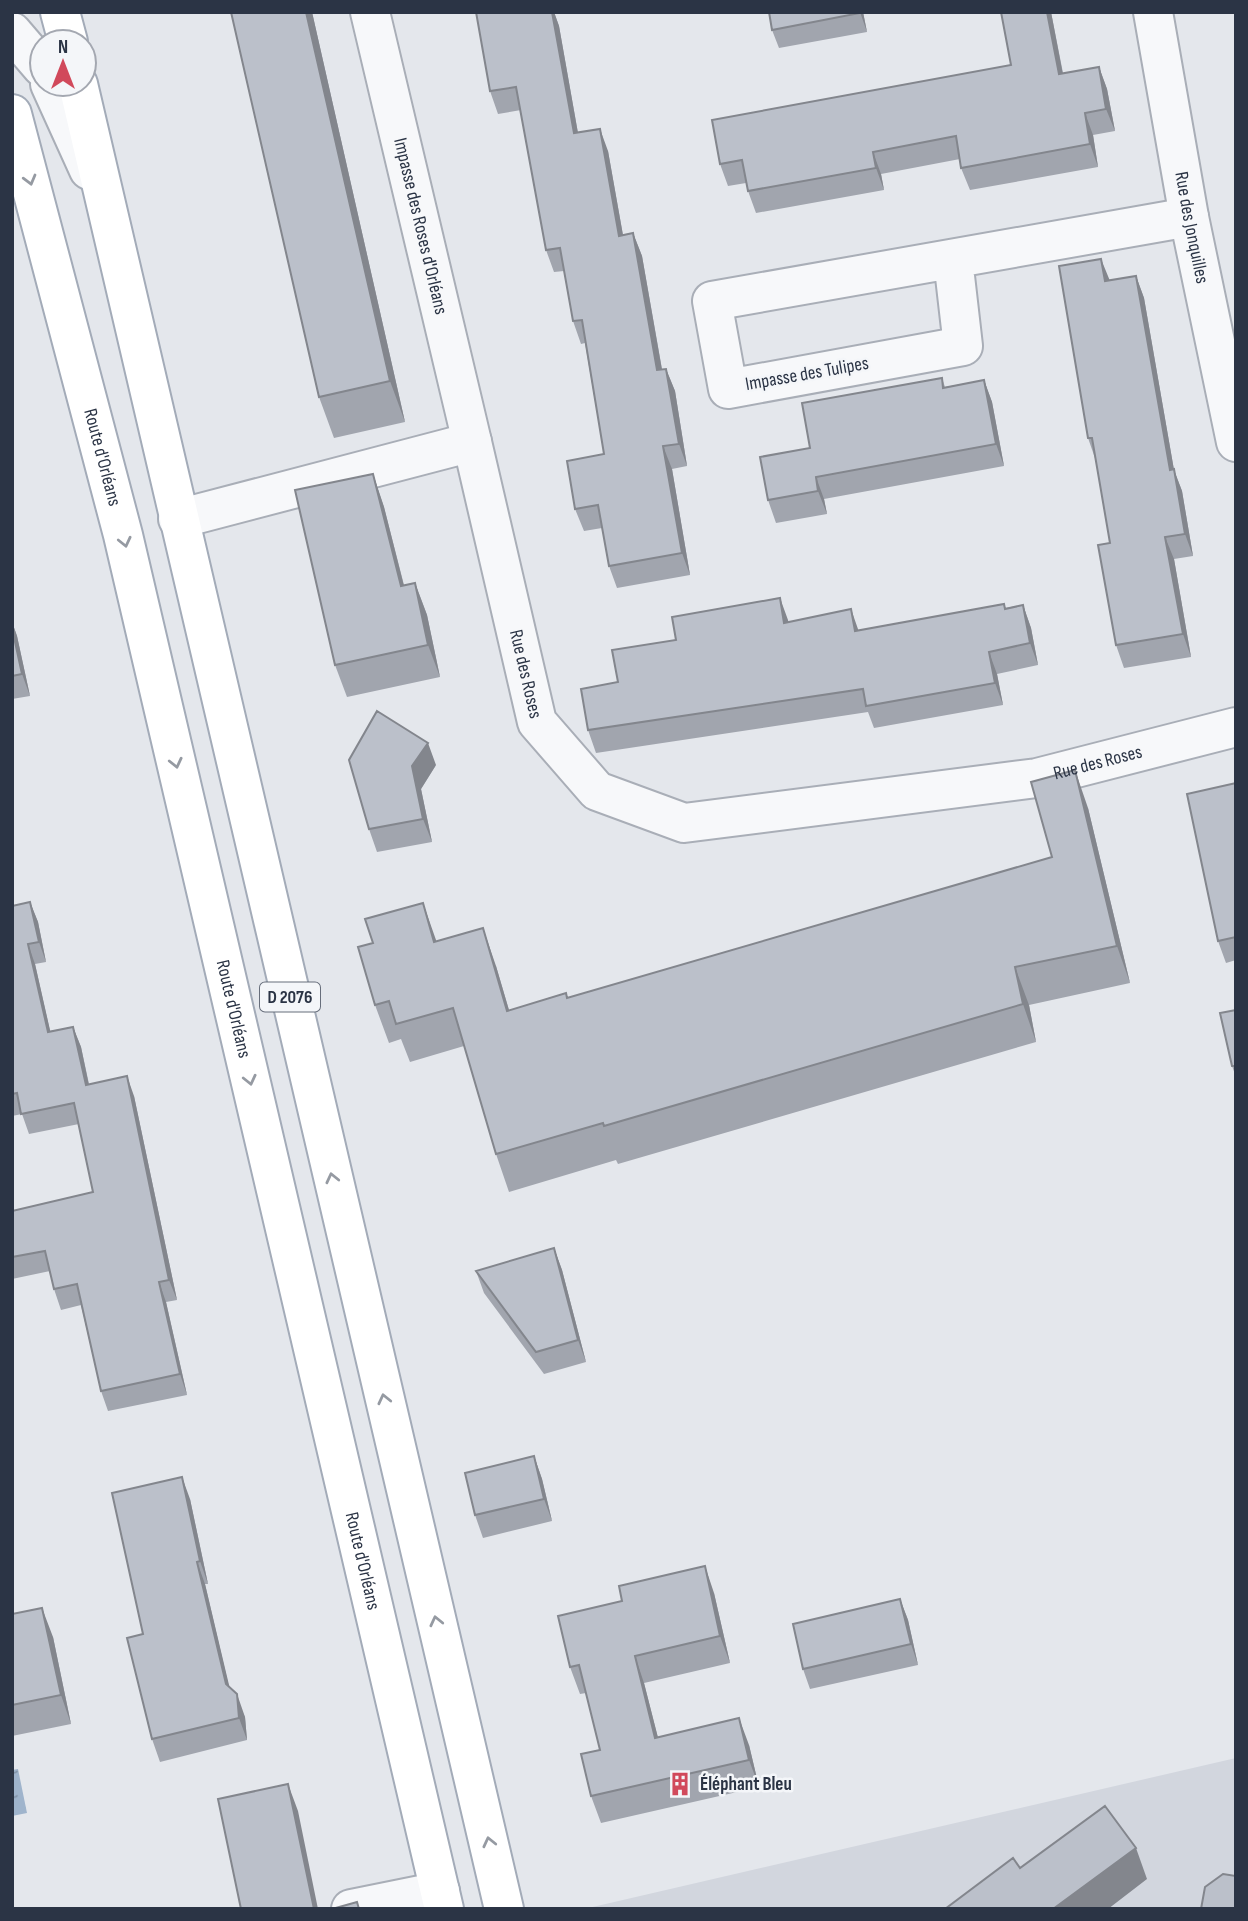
<svg xmlns="http://www.w3.org/2000/svg" width="1248" height="1921" font-family="'Sofia Sans Condensed',sans-serif">
	<style>
		.built { fill: #d2d6de }
		.water { fill: url(#water-ripples) }
		.lines { fill: none; stroke-linecap: round; stroke-linejoin: round }
		.minor-casing { stroke: #a9aeb7; stroke-width: 42 }
		.major-casing { stroke: #a3abb8; stroke-width: 42 }
		.minor { stroke: #f7f8fa; stroke-width: 38 }
		.major { stroke: #fff; stroke-width: 38 }
		.wall { fill: #a1a5ae }
		.shaded-wall { fill: #83868d }
		.building { fill: #bbc0ca; stroke: #83868d; stroke-width: 2 }
		.oneway { stroke: #959aa2 }
		.labels { text-anchor: middle; dominant-baseline: central; stroke-width: 5; stroke-linejoin: round; paint-order: stroke }
		.shield { fill: #f4f6f9; stroke: #676e7b; stroke-width: 2 }
		.shield-label { font-size: 18px; font-weight: bold; fill: #2b3445 }
		.street-label { font-size: 19px; fill: #2b3445; stroke: #f4f6f9 }
		.poi-label { font-size: 19px; font-weight: bold; fill: #2b3445; stroke: #f4f6f9; text-anchor: start }
	</style>
	<defs>
		<pattern id="water-ripples" width="26" height="14" patternUnits="userSpaceOnUse" patternTransform="scale(1.75)"><rect width="26" height="14" fill="#9fb4cc"/><path d="M2 4q2-2 4 0t4 0M15 11q2-2 4 0t4 0" fill="none" stroke="#8293a7"/></pattern>
	</defs>
	<rect width="100%" height="100%" fill="#e4e7ec"/>
	<path class="built" d="M1236,1758v151h-652z"/>
	<path class="water" d="M18,1769l9,44 -15,3v-46z"/>
	<g class="lines">
		<g class="minor-casing">
			<g id="minor">
				<path id="s1" d="M370,12l102,430"/>
				<path id="s2" d="M1153,12l36,205 47,225"/>
				<path d="M12,32l30,35"/>
				<path d="M50,84l39,86"/>
				<path d="M953,259l10,87 -235,43 -16,-88 477,-84"/>
				<path id="s3" d="M178,519l294,-77 65,280 60,69 87,32 353,-45 199,-51"/>
				<path d="M351,1909l89,-18"/>
			</g>
		</g>
		<g class="major-casing">
			<g id="major">
				<path d="M60,12l8,30"/>
				<path d="M78,84l426,1825"/>
				<path id="s4" d="M12,114l111,421 321,1374"/>
			</g>
		</g>
		<use href="#minor" class="minor"/>
		<use href="#major" class="major"/>
	</g>
	<path class="wall" d="M312,12l93,410 -71,16 -15,-41z
		M476,12h78l5,14 19,107 30,18 15,84 10,-2 9,23 20,113h4l9,22 12,75 -15,3 18,106 -73,13 -8,-22 -7,-38 -18,3 -9,-22 29,-55 -19,-111 -4,1 -8,-23 -9,-50 -10,1 -8,-22 -25,-140 -23,4 -8,-23z
		M769,12h94l4,20 -88,16 -7,-18z
		M1001,12h50l12,61 36,-6 8,22 8,42 -22,4 5,32 -128,23 -9,-22 -1,-9 -79,15 3,16 -128,23 -8,-22 -2,-8 -18,3 -8,-22 291,-99z
		M1136,276l8,22 30,172 8,21 11,65 -19,3 17,98 -67,11 -8,-23 -6,-102 -14,-82 -8,-23 21,-157z
		M942,378l3,9 39,-7 8,22 12,64 -180,33 3,15 -51,9 -8,-23 42,-52z
		M373,474l11,33 20,78 11,-2 12,32 13,62 -93,20 -12,-32z
		M1004,604l1,4 18,-3 8,23 7,37 -41,9 6,31 -129,23 -6,-16 -272,41 -8,-23 30,-48 171,-60 70,8z
		M12,622l5,14 13,60 -18,3z
		M436,765l-15,24 11,53 -55,10 -8,-23z
		M1236,783v177l-10,3 -8,-22z
		M1088,808l42,175 -101,22 7,37 -418,122 -2,-4 -107,32 -13,-38 -32,-108 -54,16 -9,-23 -12,4 -14,-38 -2,-62 64,-2 59,25 13,44 59,-12 484,-141z
		M30,902l8,20 8,40 -11,2 15,67 23,-4 8,20 8,37 45,12 43,204 -11,2 21,93 -79,16 -7,-20 -20,-86 -20,5 -7,-21 -4,-18 -38,8v-68l81,-19 -14,-68 -50,10 -7,-20 -10,2v-210z
		M1236,1010v67l-4,-11z
		M554,1248l8,22 24,92 -42,12 -60,-81 -8,-22z
		M534,1456l8,23 10,42 -69,17 -8,-23z
		M190,1499l18,85h-3l24,103 16,30 2,23 -87,22 -8,-23 -9,-105z
		M714,1593l16,70 -86,20 14,55 91,7 10,42 -158,36 -10,-27 9,-46 -14,-57 -6,1 -10,-27z
		M900,1599l8,21 10,45 -108,24 -7,-20z
		M12,1614l41,23 18,87 -59,12z"/>
	<path class="shaded-wall" d="M306,12h6l93,410 -15,-41z
		M552,12h2l5,14 23,130 -8,-23z
		M860,12h3l4,20z
		M1047,12h4l16,84 -8,-22z
		M1099,67l8,22 8,42 -9,-22z
		M1085,113l8,22 5,32 -8,-23z
		M600,129l8,22 19,107 -8,-22z
		M873,152l8,22 3,16 -8,-22z
		M633,233l9,23 24,137 -9,-23z
		M1101,259l9,22h-5z
		M1136,276l8,22 30,172 8,21 11,65 -8,-22 -15,-64z
		M666,369l9,22 12,75 -8,-22z
		M984,380l8,22 12,64 -8,-22z
		M663,446l9,23 18,106 -8,-22z
		M373,474l11,33 28,111 -11,-32z
		M816,477l8,22 3,15 -9,-23z
		M1165,537l9,22 17,98 -8,-23z
		M415,583l12,32 13,62 -12,-32z
		M780,598l8,22 4,25 -8,-22z
		M1023,605l8,23 7,37 -8,-22z
		M851,609l8,23 -4,-1z
		M12,622l5,14 13,60 -8,-22 -10,-46z
		M989,652l8,22 6,31 -8,-22z
		M428,743l8,22 -15,24 11,53 -9,-23 -11,-53z
		M1075,770l13,38 42,175 -13,-37z
		M30,902l8,20 8,40 -7,-20z
		M423,903l13,37 12,39 -14,-37z
		M483,928l13,38 24,82 -13,-37z
		M28,944l7,20 20,88 -7,-20z
		M1015,967l14,38 7,37 -13,-38z
		M73,1027l8,20 12,58 -7,-20z
		M127,1076l7,20 43,204 -8,-20z
		M554,1248l8,22 24,92 -8,-22z
		M159,1282l7,20 21,93 -7,-21z
		M534,1456l8,23 10,42 -8,-22z
		M182,1477l8,22 18,85 -8,-23z
		M197,1562l8,22 29,122 -8,-22z
		M705,1566l9,27 16,70 -10,-27z
		M900,1599l8,21 10,45 -7,-21z
		M42,1608l11,29 18,87 -10,-29z
		M635,1656l9,27 21,82 -10,-27z
		M237,1694l8,23 2,23 -8,-22z
		M739,1718l10,27 10,42 -10,-27z
		M288,1784l10,27 20,98h-4z
		M1136,1848l11,31 -39,30h-55z"/>
	<path class="building" d="M231,12h75l84,369 -71,16z
		M476,12h76l22,121 26,-4 19,107 14,-3 24,137 9,-1 13,75 -16,2 19,107 -73,13 -11,-61 -23,4 -8,-48 37,-7 -22,-134 -9,1 -13,-73 -14,2 -30,-163 -26,4z
		M769,12h91v1l-88,17z
		M1001,12h46l12,62 40,-7 7,42 -21,4 5,31 -129,24 -5,-32 -83,16 3,16 -128,23 -6,-31 -22,4 -8,-44 299,-55z
		M1101,259l4,22 31,-5 34,194 4,-1 11,65 -20,3 18,97 -67,11 -18,-100 12,-2 -18,-105h-4l-29,-172z
		M942,378l1,10 41,-8 12,64 -180,33 2,14 -50,9 -8,-43 50,-9 -8,-45z
		M373,474l28,112 14,-3 13,62 -93,20 -40,-175z
		M780,598l4,25 67,-14 4,22 149,-27 1,5 18,-4 7,38 -41,9 6,31 -129,23 -3,-17 -275,41 -7,-41 37,-7 -6,-32 64,-10 -4,-23z
		M12,628l10,46 -10,2z
		M377,711l51,32 -16,23 11,53 -54,10 -20,-69z
		M1075,770l42,176 -102,21 8,37 -419,122 -1,-3 -107,31 -43,-146 -57,16 -7,-23 -14,4 -17,-58 15,-4 -8,-24 58,-16 11,39 49,-14 24,83 59,-18 1,5 485,-141 -21,-75z
		M1236,783v154l-18,4 -31,-147z
		M30,902l9,40 -11,2 20,88 25,-5 13,58 41,-9 42,204 -10,2 21,92 -79,17 -24,-107 -23,5 -9,-38 -33,6v-46l81,-19 -19,-89 -53,11 -4,-21 -5,1v-188z
		M1236,1010v56h-4l-12,-53z
		M554,1248l24,92 -42,12 -60,-81z
		M534,1456l10,43 -69,16 -10,-42z
		M182,1477l18,84 -3,1 29,122 11,10 2,24 -87,21 -25,-101 16,-4 -31,-141z
		M705,1566l15,70 -85,20 20,82 84,-20 10,42 -158,36 -10,-42 19,-4 -21,-85 -9,2 -12,-51 64,-15 -3,-15z
		M900,1599l11,45 -108,25 -10,-45z
		M42,1608l19,87 -49,10v-91z
		M288,1784l26,125h-73l-23,-110z
		M1105,1806l31,42 -83,61h-108l68,-51 7,10z
		M1223,1874l13,2v33h-35l4,-22z
		M357,1902l2,7h-27z"/>
	<defs><path id="oneway-chevron" d="M-2-3.5L2.5 0L-2 3.5" fill="none" stroke-width="1.6" stroke-linecap="round" stroke-linejoin="round" transform="scale(1.75)"/></defs>
	<g class="oneway">
		<use href="#oneway-chevron" transform="translate(30 180) rotate(75)"/>
		<use href="#oneway-chevron" transform="translate(125 542) rotate(77)"/>
		<use href="#oneway-chevron" transform="translate(176 763) rotate(77)"/>
		<use href="#oneway-chevron" transform="translate(250 1080) rotate(77)"/>
		<use href="#oneway-chevron" transform="translate(332 1178) rotate(-103)"/>
		<use href="#oneway-chevron" transform="translate(384 1399) rotate(-103)"/>
		<use href="#oneway-chevron" transform="translate(436 1621) rotate(-103)"/>
		<use href="#oneway-chevron" transform="translate(489 1842) rotate(-103)"/>
	</g>
	<defs>
		<g id="building-bare" transform="scale(1.89)"><path d="M-4-6H4V6H1V3H-1V6H-4ZM-2.5-4.3h1.7v1.8h-1.7ZM.8-4.3h1.7v1.8H.8ZM-2.5-1h1.7V.8h-1.7ZM.8-1h1.7V.8H.8Z" fill="#d1495b" stroke="#f4f6f9" stroke-width="2.5" paint-order="stroke"/></g>
	</defs>
	<g fill-rule="evenodd">
		<use href="#building-bare" x="680" y="1784"/>
	</g>
	<g class="labels">
		<rect class="shield" x="260" y="982.5" width="60" height="29" rx="5"/>
		<g class="shield-label">
			<text x="290" y="997">D 2076</text>
		</g>
		<g class="street-label">
			<text stroke="none"><textPath href="#s1" startOffset="220">Impasse des Roses d'Orléans</textPath></text>
			<text stroke="none"><textPath href="#s2" startOffset="219">Rue des Jonquilles</textPath></text>
			<text transform="translate(807 374) rotate(-10)">Impasse des Tulipes</text>
			<text stroke="none"><textPath href="#s4" startOffset="355">Route d'Orléans</textPath></text>
			<text stroke="none"><textPath href="#s3" startOffset="542">Rue des Roses</textPath></text>
			<text stroke="none"><textPath href="#s3" startOffset="1194">Rue des Roses</textPath></text>
			<text stroke="none"><textPath href="#s4" startOffset="922">Route d'Orléans</textPath></text>
			<text stroke="none"><textPath href="#s4" startOffset="1489">Route d'Orléans</textPath></text>
		</g>
		<g class="poi-label">
			<text x="700" y="1784">Éléphant Bleu</text>
		</g>
	</g>
	<rect width="1248" height="1921" fill="none" stroke="#2b3445" stroke-width="28"/>
	<g transform="translate(63 63)"><circle r="33" fill="#f4f6f9" stroke="#a4a8b1" stroke-width="2"/>
	<path d="M0-5L12 26L0 18L-12 26Z" fill="#d1495b"/>
	<text y="-10" font-size="19" font-weight="bold" text-anchor="middle" fill="#2b3445">N</text>
	</g>
</svg>
